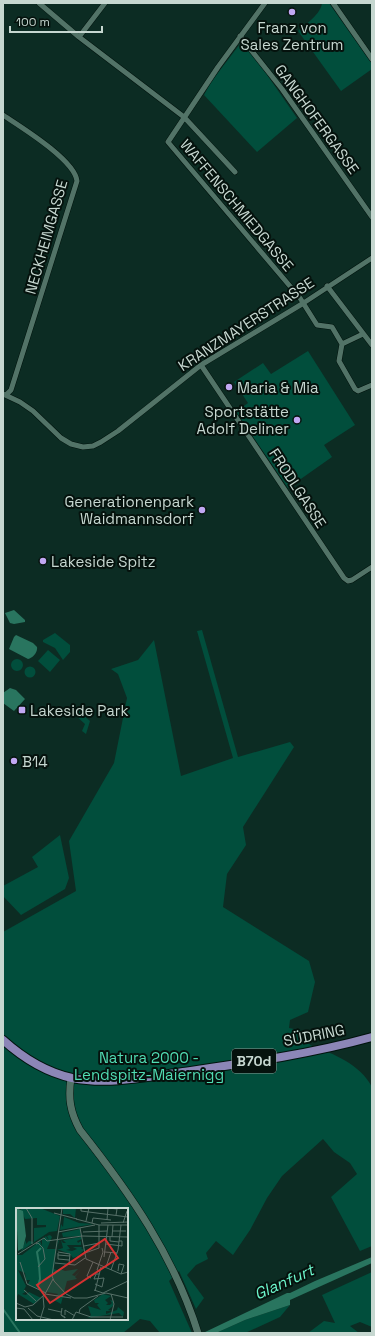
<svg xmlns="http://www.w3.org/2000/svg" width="375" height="1336" font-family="'Space Grotesk',sans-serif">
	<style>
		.green { fill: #014e3c; fill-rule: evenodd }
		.water { fill: #29755f }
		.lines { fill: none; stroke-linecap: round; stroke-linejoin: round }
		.stream { stroke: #29755f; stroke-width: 2 }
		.street-casing { stroke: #00130d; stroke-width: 6 }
		.secondary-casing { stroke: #00130d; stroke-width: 8 }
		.primary-casing { stroke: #00130d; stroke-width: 10 }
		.street { stroke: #527367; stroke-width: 5 }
		.secondary { stroke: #527367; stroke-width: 7 }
		.primary { stroke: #8c86b7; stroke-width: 8 }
		.poi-dot { fill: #c1a8f3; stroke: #05120d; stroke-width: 1.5 }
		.labels { text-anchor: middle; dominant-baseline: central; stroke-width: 4; stroke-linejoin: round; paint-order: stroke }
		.shield { fill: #05120d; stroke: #8c9c96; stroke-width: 1 }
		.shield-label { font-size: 14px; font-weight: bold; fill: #c6d7d0 }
		.poi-label { font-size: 15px; fill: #c6d7d0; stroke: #05120d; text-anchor: start }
		.street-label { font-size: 15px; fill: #c6d7d0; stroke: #05120d }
		.park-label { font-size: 15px; fill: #50dcb3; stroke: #05120d }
		.water-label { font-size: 16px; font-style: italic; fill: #6cf5cb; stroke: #05120d }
		.inset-river { fill: none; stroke: #29755f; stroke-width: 2 }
		.inset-road { fill: none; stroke: #567068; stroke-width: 1 }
		.view { fill: #d53130; fill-opacity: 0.15; stroke: #d53130; stroke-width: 2 }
		.inset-edge { fill: none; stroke: #c6d7d0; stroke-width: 2 }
	</style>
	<rect width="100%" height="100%" fill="#0c2c23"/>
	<path class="green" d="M322,3h7l43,61v5l-31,22 -43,-60c8,-7 23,-17 24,-28z
		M243,40l54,78 -40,34 -53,-57 7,-13z
		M308,351l47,74 -31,20 8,12 -44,31 -52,-76 12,-9 -14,-21 29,-19 8,11z
		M202,630l36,127 52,-15 4,5 -51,80 3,18 -19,29 -4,33 86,54 6,21 -7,30 -18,8 -1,8 15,3 6,14c24,9 50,19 62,42v159l-12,5 -29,-54 26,-23 -7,-11 -16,-11 -11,-13 -41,37 -15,22 -17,32 -17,25 -17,-14 -10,12 2,6 -12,6 -9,10 17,23 -8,11 -17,-38 -10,10 23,52h-32l-10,-12 -10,-2 -17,14h-120v-401l73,-41 -7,-50 45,-78 13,-65 -9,-24 -7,-5 27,-9 16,-20 27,136 52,-18 -36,-127zM17,1209h110v110h-110z
		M55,633l15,12v7l-7,8 -8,-12 -12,-6v-2z
		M48,650l12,10 -10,12 -12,-11z
		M11 665a6 6 0 1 1 12 0a6 6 0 1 1-12 0Z
		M24.5 672a5.5 5.5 0 1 1 11 0a5.5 5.5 0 1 1-11 0Z
		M79,711l11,10 -4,13 -4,-3 3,-7 -10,-9z
		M60,835l9,43 -4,11 -44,26 -18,-19v-10l35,-19 -6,-10z
		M372,1272v55l-12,-5 -10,4 9,7h-51l16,-12 11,2 -13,-28z
		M290,1305l-10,12 -35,16h-29l29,-13z"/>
	<path class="water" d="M14,610l11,10v2l-11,2 -4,-1 -5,-10z
		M16,635l17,8 4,4c1,5 -4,11 -9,12l-19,-10 5,-12z
		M10,688l6,2 9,9 -11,12 -11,-8v-10z
		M372,1257v6l-82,37v5l-45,15 -29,13h-13l84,-40h3l25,-12z"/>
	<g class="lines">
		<path class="stream" d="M3,1309l17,24"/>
		<g class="street-casing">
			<path id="street" d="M39,3l40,34 105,80 51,55
				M265,3l-47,64 -50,75 132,156 17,27 15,2 10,17 -3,17 16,28 3,2 14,-6
				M333,3l39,56
				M240,36l42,53 90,128
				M79,37l26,-34
				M3,115c18,12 72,45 74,66l-66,209 -5,5
				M327,286l45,59
				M342,344l21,-10
				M201,365l143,213 4,3 4,-1 20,-13
				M3,394l17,8 13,9 28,27 10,6 12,3 10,-1 8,-4 17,-11 83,-66 101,-61 70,-46"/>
		</g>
		<g class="secondary-casing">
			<path id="secondary" d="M71,1078c-3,20 -1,34 9,52 50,63 94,126 118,203"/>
		</g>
		<g class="primary-casing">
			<path id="primary" d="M3,1040c20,18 42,32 69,38 36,7 75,-1 111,-6 63,-9 128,-18 189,-35"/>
		</g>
		<use href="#street" class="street"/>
		<use href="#secondary" class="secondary"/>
		<use href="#primary" class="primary"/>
	</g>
	<g class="poi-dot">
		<circle cx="292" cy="12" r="4"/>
		<circle cx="229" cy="387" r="4"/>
		<circle cx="297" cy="420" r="4"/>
		<circle cx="202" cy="510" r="4"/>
		<circle cx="43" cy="561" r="4"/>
		<rect x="18" y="706" width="8" height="8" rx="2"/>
		<circle cx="14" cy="761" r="4"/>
	</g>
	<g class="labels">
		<rect class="shield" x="232" y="1049" width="44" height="24" rx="3"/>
		<g class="shield-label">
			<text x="254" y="1061">B70d</text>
		</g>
		<g class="poi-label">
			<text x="292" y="27" text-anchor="middle">Franz von<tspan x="292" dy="17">Sales Zentrum</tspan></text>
			<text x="237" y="387">Maria &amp; Mia</text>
			<text x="289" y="411" text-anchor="end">Sportstätte<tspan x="289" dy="17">Adolf Deliner</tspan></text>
			<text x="194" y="501" text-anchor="end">Generationenpark<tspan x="194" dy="17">Waidmannsdorf</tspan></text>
			<text x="51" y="561">Lakeside Spitz</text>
			<text x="30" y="710">Lakeside Park</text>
			<text x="22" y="761">B14</text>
		</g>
		<g class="street-label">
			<text transform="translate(317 119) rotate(54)">GANGHOFERGASSE</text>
			<text transform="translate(237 205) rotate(50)">WAFFENSCHMIEDGASSE</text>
			<text transform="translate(46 237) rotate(-74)">NECKHEIMGASSE</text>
			<text transform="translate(246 324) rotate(-33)">KRANZMAYERSTRASSE</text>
			<text transform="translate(298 488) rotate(57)">FRODLGASSE</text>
			<text transform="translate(314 1035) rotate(-11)">SÜDRING</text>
		</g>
		<g class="park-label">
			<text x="149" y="1057">Natura 2000 -<tspan x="149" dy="17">Lendspitz-Maiernigg</tspan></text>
		</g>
		<g class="water-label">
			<text transform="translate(284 1282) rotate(-24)">Glanfurt</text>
		</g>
	</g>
	<g transform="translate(16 1208)">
		<rect width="112" height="112" fill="#0c2c23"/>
		<path d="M4,0h20l20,8 -3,15 -8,1 -28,19 5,-11v4l3,-3 5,1v-14l12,-1v-2h-9v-7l-12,1zM47,0h13l-1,10 -5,-4h-7zM48,9l15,6 14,1 -33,6 1,-6 2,3zM64,21l1,7 -18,1 -1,-4zM34,27l2,2 -5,12h9l-2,20 5,2 1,-2 5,2 13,-2 -6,6 3,1 5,-5 -5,6 2,2 -10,2 -6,23 -7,-4 4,-6 -11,-2 -4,2v-2l-15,-8 2,-4h-4l-1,-7 -7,-3 8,16 -2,4 3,1 -5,3 4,1 3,-3 12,6 -7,6 -16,-10 -2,5v-44h6l18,-14 2,5v-6l4,-4 1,2 2,2 -2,-4zM65,29l1,2 -5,2 1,2 3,-2v4h-14l3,4 -4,1 6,1 5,-2 -4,-2h10l-2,1 3,2 -6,6 -5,2 -3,-4 -13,-5 1,-8 1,-1 -2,9h3l3,-1 -2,-8 4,-1 -4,1 2,3h3l-3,-3zM87,86l8,2 -6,4 3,3 -2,2h4l2,-2 -2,-3 3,1v5l-5,4 4,1h-6v3l11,-4 1,-3 6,5 -1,5 5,1 -5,-1 -4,-4 -31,5 3,-3 -3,-9 13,4 -4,-5 2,-2h-4l-1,-3z" fill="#014e3c"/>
		<path d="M0,0l7,3 3,25 -3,12 -5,3z" fill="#29755f"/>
		<path class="inset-river" d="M23,56l-2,-12 4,-4M22,78l2,-7 -1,-15"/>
		<path class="inset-road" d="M10,0l6,10v26M46,0l-10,68 2,5 12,13 8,4h13l19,-5 22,5M65,0v3l47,6M93,0l8,1 -1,6M38,5l23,6M60,11l23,6h29M91,12l1,-12M70,13l3,-13M76,15l1,-5 18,2M85,15l27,-1M107,15l4,-12M64,20l6,31 35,15 7,-2M97,23h13M42,24l37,-7M67,24l24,-1M94,29v4l9,1M96,29l1,-12M112,29v21M20,36l2,-1 5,5 2,11 -7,8M90,36l16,2v-5h-3M68,38l15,-3M42,44l12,2 -1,10M89,44l12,1M42,45v6l11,1M69,45l14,-5v-23M2,46l26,-16 3,3 35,-5 46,1M42,47l12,1M88,49l4,-32M4,54l7,22 19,9M39,55l20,2M59,57l10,-7M90,59l5,-15M95,62l7,-20 3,-25M84,63l-3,-1 6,-18 -1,-4M102,63l1,-7 5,1 -3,9M75,70l-4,-2 6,-14M79,76l7,3 2,-9 -10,1 2,-5h3M8,82l12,11M78,82l9,3 25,-12M79,83l6,-24M29,86l26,4M0,95l9,4 8,-2 12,-11 8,-15M0,100l8,1 9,11M12,100l9,8 17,4M32,101l13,3M63,105l1,-4 18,-13M45,107l4,3v-1l-4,-2 1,-7M49,107v-5l10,6M24,112l4,-13 -1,-11M56,112l4,-8 15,5h32M94,112l4,-16 -3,-10"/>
		<path class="view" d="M89,31l13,19 -68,45 -13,-18z"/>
		<rect width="112" height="112" class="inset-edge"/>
	</g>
	<rect width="375" height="1336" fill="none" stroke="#c6d7d0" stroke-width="8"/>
	<path d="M10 26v6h92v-6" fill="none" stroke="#c6d7d0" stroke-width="2"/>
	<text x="16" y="26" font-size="12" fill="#c6d7d0" stroke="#05120d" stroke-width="3" paint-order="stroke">100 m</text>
</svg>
